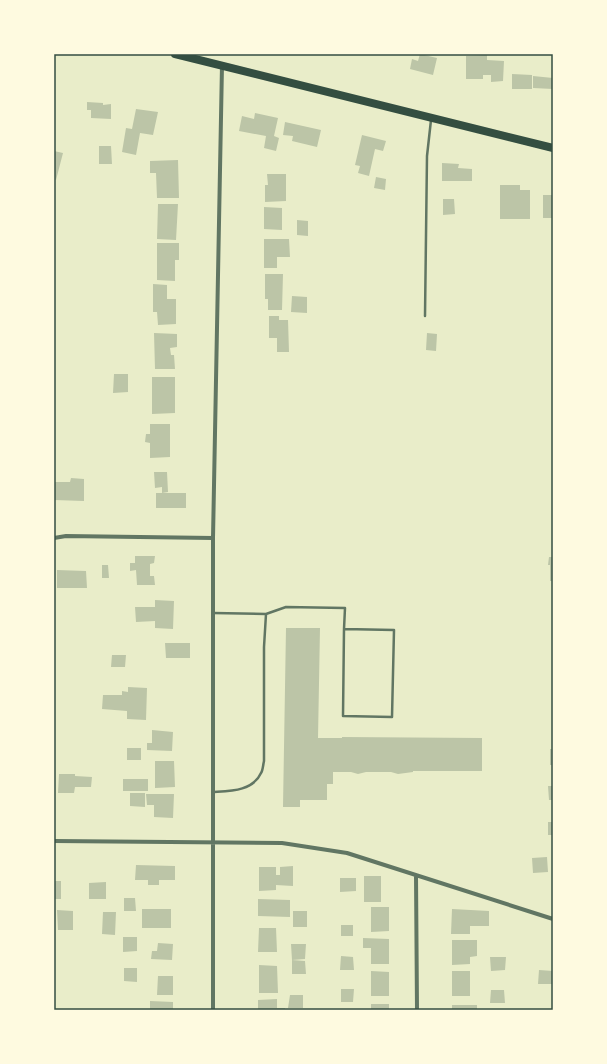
<svg xmlns="http://www.w3.org/2000/svg" width="607" height="1064" font-family="'Noto Sans',sans-serif">
	<style>
		.building { fill: #bcc5a7 }
		.lines { fill: none; stroke-linecap: round; stroke-linejoin: round }
		.service { stroke: #617663; stroke-width: 2.5 }
		.minor { stroke: #617663; stroke-width: 4 }
		.secondary { stroke: #344e41; stroke-width: 8 }
		.neatline { fill: none; stroke: #344e41; stroke-width: 1.5 }
	</style>
	<rect width="100%" height="100%" fill="#e9edc9"/>
	<path class="building" d="M420,54l17,4 -4,17 -23,-6 2,-10 6,2z
		M487,55v5l17,1 -1,20 -12,1v-7h-8v4h-17v-23z
		M512,74l20,1v14h-20z
		M533,76l20,2v11l-20,-1z
		M87,102l16,1v2l8,-1v15l-20,-1v-8h-4z
		M136,109l22,3 -5,23 -13,-2 -4,22 -14,-3 4,-24 6,1z
		M255,113l23,5 -4,18 5,2 -3,13 -12,-3 2,-12 -27,-5 3,-15 12,3z
		M285,122l36,8 -4,17 -25,-6 1,-5 -10,-1z
		M362,135l24,6 -3,10 -8,-2 -6,27 -11,-3 2,-7 -5,-1z
		M99,146h12l1,18h-13z
		M54,151l9,2 -7,27 -2,-1z
		M178,160l1,38h-22l-1,-25h-6v-12z
		M442,163l17,1 -1,4 14,1v12h-30z
		M267,174h19v27l-21,1v-17h3z
		M376,177l10,2 -1,11 -11,-2z
		M500,185h20v5h10v29h-30z
		M543,195h10v23h-10z
		M443,199h11l1,15 -12,1z
		M158,204h20l-2,36 -19,-1z
		M264,207l18,1v22l-18,-1z
		M297,220l11,1v15l-11,-1z
		M264,239h25l1,18h-13v11h-13z
		M157,243h22v17h-4v21l-18,-1z
		M265,274h18l-1,36h-14v-11h-3z
		M153,284l14,1v14h9v25l-18,1 -1,-13h-4z
		M292,296l15,1v16l-16,-1z
		M269,316h10v4h9l1,32h-12v-14h-8z
		M154,333l23,1v13l-7,1 1,7h3l1,14h-20z
		M427,333l10,1 -1,17 -10,-1z
		M114,374h14v18l-15,1z
		M152,377h23v36l-23,1z
		M150,424h20v33l-20,1v-15l-5,-1 1,-8h4z
		M154,472h13l1,20 -6,1v-6l-7,1z
		M71,478l13,1v22l-30,-1v-18h16z
		M156,493h30v15h-30z
		M135,556h20l-1,7 -4,1v12h4l1,9h-18l-1,-15 -6,1v-8h5z
		M549,557h4v8h-5z
		M102,565h6l1,13h-7z
		M550,565h3v16h-3z
		M57,570l29,1 1,17h-30z
		M155,600l19,1 -1,28 -18,-1v-7l-19,1 -1,-15h20z
		M286,628h34l-2,110h24v-1l140,1v33h-69v1l-15,2 -7,-2h-25l-8,2 -7,-2h-18v12h-6v16h-27v7h-17z
		M165,643h25v15h-24z
		M112,655h14l-1,12h-14z
		M128,687l19,1 -1,32 -19,-1v-8l-25,-2 1,-14h19v-4l6,1z
		M152,730l21,2 -1,19 -25,-1v-7h5z
		M127,748h14v12h-14z
		M550,749h3v16h-3z
		M155,761h19l1,26 -20,1z
		M59,774h16v2l17,1 -1,10h-16l-1,6h-16z
		M123,779h25v12h-25z
		M548,786h5v14h-4z
		M130,793h15v14l-15,-1z
		M146,794h28l-1,24 -19,-1v-12h-7z
		M548,822h5v13h-5z
		M547,857l1,15 -15,1 -1,-15z
		M136,865l39,1v14h-16v5h-11v-5h-13z
		M293,866v20l-17,-1v5l-17,1v-24h17v8h4v-8z
		M364,876h17v26h-17z
		M340,878h16v13l-16,1z
		M54,881h7v18h-7z
		M106,882v17h-17v-16z
		M124,898h11l1,13h-12z
		M258,899l32,1v17l-32,-1z
		M371,907h18v24l-18,1z
		M142,909h29v19h-29z
		M452,909l37,2v15h-19v8h-19z
		M57,910l16,1v19h-15z
		M293,911h14v16h-14z
		M103,912h13l-1,23 -13,-1z
		M341,925h12v11h-12z
		M259,928h17l1,24h-19z
		M123,937h14v14l-14,1z
		M363,938l26,1v25h-18v-16h-8z
		M452,940h25v16l-7,1v7l-18,1z
		M158,943l15,1 -1,16 -21,-1 1,-8h5z
		M291,944h15l-1,15 -13,1z
		M341,956l12,1 1,13h-14z
		M490,957h16l-1,13 -14,1z
		M292,960l13,1 1,13h-14z
		M259,965l18,1 1,27h-19z
		M124,968h13v14l-13,-1z
		M539,970l14,1v13h-15z
		M371,971l18,1v24h-18z
		M452,971h18v25h-18z
		M158,976h15v19h-16z
		M341,989h13l-1,13h-12z
		M491,990h13l1,13h-15z
		M290,995h13v13h-15z
		M277,999v9h8v2h-27v-10z
		M150,1001l23,1v8h-23z
		M371,1004h18v6h-18z
		M452,1005h25v5h-25z"/>
	<g class="lines">
		<path class="service" d="M425,316l2,-160 4,-36
			M213,613l53,1 20,-7 59,1 -1,21
			M344,629l50,1 -2,87 -49,-1z
			M214,792c16,-1 39,-1 47,-19 2,-3 2,-8 3,-12v-114l2,-33"/>
		<path class="minor" d="M54,538l12,-2 147,2
			M54,841l228,2 65,10 206,66
			M416,875l1,135
			M213,1010v-472l9,-473"/>
		<path class="secondary" d="M175,54l378,94"/>
	</g>
	<rect width="607" height="1064" fill="none" stroke="#fefae0" stroke-width="110"/>
	<rect x="55" y="55" width="497" height="954" class="neatline"/>
</svg>
